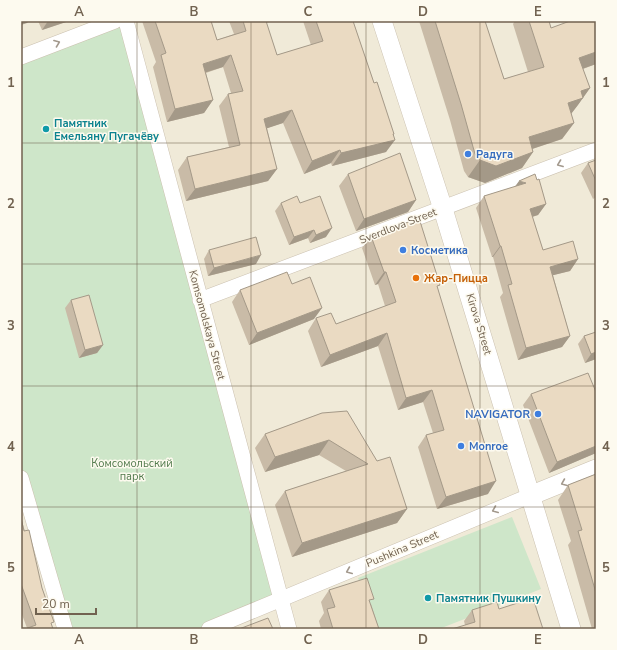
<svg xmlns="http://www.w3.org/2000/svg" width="617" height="650" font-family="'Nunito Sans',sans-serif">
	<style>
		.residential { fill: #f0ead8 }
		.green { fill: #cee6c9 }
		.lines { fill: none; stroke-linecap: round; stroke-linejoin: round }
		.minor-casing { stroke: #cbc1b0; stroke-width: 16 }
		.tertiary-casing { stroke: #cbc1b0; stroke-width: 20 }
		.minor { stroke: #fff; stroke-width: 15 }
		.tertiary { stroke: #fff; stroke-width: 19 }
		.wall { fill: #c9bba7 }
		.shaded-wall { fill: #a49988 }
		.building { fill: #eadac2; stroke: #a49988 }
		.oneway { stroke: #a3998d }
		.grid { fill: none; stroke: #716250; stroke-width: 1; stroke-opacity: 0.55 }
		.culture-dot { fill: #0f9aa8; stroke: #fdfaef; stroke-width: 1.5 }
		.shop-dot { fill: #3f7fe0; stroke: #fdfaef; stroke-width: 1.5 }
		.food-dot { fill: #e8710a; stroke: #fdfaef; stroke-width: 1.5 }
		.labels { text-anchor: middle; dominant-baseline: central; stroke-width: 3; stroke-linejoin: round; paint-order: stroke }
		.culture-label { font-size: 11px; font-weight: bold; fill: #0d838f; stroke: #fdfaef; text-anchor: start }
		.shop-label { font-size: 11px; font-weight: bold; fill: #366cbe; stroke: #fdfaef; text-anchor: start }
		.street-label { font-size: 11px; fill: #716250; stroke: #fdfaef }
		.food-label { font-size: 11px; font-weight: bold; fill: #c56008; stroke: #fdfaef; text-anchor: start }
		.park-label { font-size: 11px; fill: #517a4c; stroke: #fdfaef }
		.neatline { fill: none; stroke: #716250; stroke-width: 1.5 }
		.grid-label { font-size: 13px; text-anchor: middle; font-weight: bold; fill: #716250 }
	</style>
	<rect width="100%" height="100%" fill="#faf7e9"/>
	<path class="residential" d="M21,21h575v608h-575z"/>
	<path class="green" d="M126,21l154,578 -71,30h-144l-44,-151v-421z
		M512,517l29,72 -102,40h-60l-21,-51z"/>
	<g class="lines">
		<g class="minor-casing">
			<path id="minor" d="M126,21l163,608
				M21,57l94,-36
				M200,300l396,-150
				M21,478l44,151
				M209,629l323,-134"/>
		</g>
		<g class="tertiary-casing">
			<path id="tertiary" d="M382,21l61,188 128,420
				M532,495l64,-26"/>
		</g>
		<use href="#minor" class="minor"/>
		<use href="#tertiary" class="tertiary"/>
	</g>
	<path class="wall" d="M38,21h31l-27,9z
		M142,21h69l6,19 17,-6 -5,-13h43l-6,2 11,32 34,-10 -8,-24h50l21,62 20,51 -8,18 -54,14 -1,-3 -27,11 -21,-51 -16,5 10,41 -9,12 -82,20 -8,-31 9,-13 42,-10 -10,-41 9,-12 3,-1 -8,-26 -17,6 7,27 -9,13 -37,9 -14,-55 3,-5z
		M419,21h66l19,58 24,-7 -15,-48 2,-3h34l2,7 45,-7v43l-13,5 7,19 -19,26 3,9 -12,16 -30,10 1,3 -11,16 -37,15 -17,-6 -4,-6 -14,-51z
		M596,160v37l-3,2 -12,-26 7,-10z
		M348,174l68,26 -8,12 -52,19 -17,-45z
		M537,180l9,24 -8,11 -6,2 11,33 35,9 -8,12 -17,4 17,61 -8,11 -44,13 -18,-63 3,-4 -10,-36h-1l-16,-49 8,-12z
		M281,203h19l26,34 -16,6 -2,-5 -19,7 -14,-34z
		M371,236l67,53 50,205 -51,15 -19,-62 8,-12 7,-2 -10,-31 -25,8 -20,-64 -57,21 -13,-36 8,-13 20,6 49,-18 -7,-22 -3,1 -13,-37z
		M209,250l47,14 -48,12 -4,-17z
		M292,284l22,35 -65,26 -17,-43 8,-12z
		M71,300l32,45 -6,8 -18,5 -14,-50z
		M596,332v27l-11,4 -7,-19 6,-8z
		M596,392v61l-47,20 -26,-68 8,-11z
		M322,413l55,48 30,48 -10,14 -105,34 -17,-52 10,-14 61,-20 -27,-16 -54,17 -10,-24 10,-14z
		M596,474v155h-4l-24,-84 3,-4 -13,-41 10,-15z
		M21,518l21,70 9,38 -24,2 -6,-16z
		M329,590l42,14 8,25h-58l-2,-8 5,-8 -3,-11z
		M499,609l44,20 -78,-4 -1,-4 8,-11z"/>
	<path class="shaded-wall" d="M21,21h8l-2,2 -6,2z
		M48,21h21l-27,9z
		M596,52v12l-28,10 11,-16z
		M231,55l-8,12 -29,9 9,-12z
		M590,88l-12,17 -7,9 -3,-11 13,-12z
		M213,100l-9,13 -37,9 8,-13z
		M292,110l-9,13 -27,9 8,-13z
		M574,123l-12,16 -45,15 12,-17z
		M394,134l-5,7 6,-1 -9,12 -54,14 9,-13z
		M340,150l-9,13 -27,11 8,-13z
		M533,152l-11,16 -37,15 -17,-6 12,-17z
		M277,169l-9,12 -82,20 9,-12z
		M519,181l7,2 -15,9z
		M416,200l-8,12 -52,19 8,-12z
		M546,204l-8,11 -16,5 8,-11z
		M332,228l-6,9 -16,6 6,-8z
		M314,230l-6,8 -19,7 5,-8z
		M500,246h1l-8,11h-1z
		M261,255l-5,9 -48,12 6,-8z
		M578,259l-8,12 -28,7 8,-11z
		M384,272h2l-8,12 -3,1z
		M322,308l-8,11 -65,26 8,-12z
		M387,333l-9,13 -57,21 9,-12z
		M570,336l-8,11 -44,13 8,-12z
		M103,345l-6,8 -18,5 6,-8z
		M596,352v7l-11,4 6,-9z
		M432,390l-9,12 -25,8 8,-12z
		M329,440l-10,15 -54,17 10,-15z
		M596,446v7l-47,20 8,-11z
		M496,481l-8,13 -51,15 9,-12z
		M407,509l-10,14 -105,34 10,-14z"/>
	<path class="building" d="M155,21h56l6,19 29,-9 -3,-10h23l11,34 46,-14 -7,-20h37l21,62 3,-1 17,52h-1l2,6 -54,13 -1,-3 -28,11 -20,-51 -28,9 13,50 -82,20 -8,-32 53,-12 -12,-51 15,-3 -12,-36 -28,9 10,36 -38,9 -14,-54 5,-2z
		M435,21h50l19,58 40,-12 -15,-46h20l2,7 19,-7h26v31l-17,6 11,30 -9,3 2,7 -15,5 6,20 -45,14 4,15 -37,14 -16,-6 -5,-6 -14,-50z
		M400,153l16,47 -52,19 -16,-45z
		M596,160v21l-8,-18z
		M535,174l2,6 2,-1 7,25 -16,5 13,41 30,-9 5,18 -28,8 20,69 -44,12 -18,-63 4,-1 -11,-38h-1l-16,-50 42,-13 -7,-2z
		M297,196l3,7 20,-7 12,32 -16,7 -2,-5 -20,7 -13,-34z
		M419,218l21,67 -3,1 59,195 -50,16 -20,-62 18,-5 -12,-40 -26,8 -19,-65 -57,22 -14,-37 15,-5 5,11 60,-22 -10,-30h-2l-13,-36z
		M256,237l5,18 -47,13 -5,-18z
		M287,272l5,12 18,-7 12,31 -65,25 -17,-43z
		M89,295l14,50 -18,5 -14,-50z
		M596,332v20l-5,2 -7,-18z
		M588,373l8,19v54l-39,16 -26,-68z
		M347,411l30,50 13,-4 17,52 -105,34 -17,-52 83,-27 -39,-24 -54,17 -10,-23 57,-21z
		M596,474v119l-18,-62 4,-1 -14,-45z
		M21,518l3,13 5,-1 13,58 12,34 -3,1 2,6h-28l11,-4 -15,-41z
		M367,578l7,21 -5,1 10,29h-46l-6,-20 8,-2 -6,-17z
		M533,598l10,31h-91l23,-7 -3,-12 25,-8 2,7z
		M268,618l5,11h-34z"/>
	<defs><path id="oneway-chevron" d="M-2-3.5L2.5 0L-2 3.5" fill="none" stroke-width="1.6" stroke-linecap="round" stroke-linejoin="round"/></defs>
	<g class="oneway">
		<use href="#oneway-chevron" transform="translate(57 43) rotate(-21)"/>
		<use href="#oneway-chevron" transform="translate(560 164) rotate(159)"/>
		<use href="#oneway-chevron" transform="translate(564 483) rotate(157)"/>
		<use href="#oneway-chevron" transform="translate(495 510) rotate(157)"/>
		<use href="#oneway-chevron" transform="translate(349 571) rotate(157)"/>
	</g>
	<path class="grid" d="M137,21v608M251,21v608M366,21v608M480,21v608M21,143h575M21,264h575M21,386h575M21,507h575"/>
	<g class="culture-dot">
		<circle cx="46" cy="129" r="4"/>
		<circle cx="428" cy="598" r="4"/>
	</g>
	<g class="shop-dot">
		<circle cx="468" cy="154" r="4"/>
		<circle cx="403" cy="250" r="4"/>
		<circle cx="538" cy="414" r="4"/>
		<circle cx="461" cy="446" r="4"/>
	</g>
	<circle class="food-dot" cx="416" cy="278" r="4"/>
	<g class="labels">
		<g class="culture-label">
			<text x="54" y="123">Памятник<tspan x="54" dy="13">Емельяну Пугачёву</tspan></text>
			<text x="436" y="598">Памятник Пушкину</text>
		</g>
		<g class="shop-label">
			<text x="476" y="154">Радуга</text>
			<text x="411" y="250">Косметика</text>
			<text x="530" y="414" text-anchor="end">NAVIGATOR</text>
			<text x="469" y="446">Monroe</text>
		</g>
		<g class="street-label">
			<text transform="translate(398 226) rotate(-21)">Sverdlova Street</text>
			<text transform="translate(479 324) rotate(73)">Kirova Street</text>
			<text transform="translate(207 325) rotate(75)">Komsomolskaya Street</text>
			<text transform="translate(402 549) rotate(-23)">Pushkina Street</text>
		</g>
		<g class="food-label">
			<text x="424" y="278">Жар-Пицца</text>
		</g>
		<g class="park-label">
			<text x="132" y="463">Комсомольский<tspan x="132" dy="13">парк</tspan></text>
		</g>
	</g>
	<rect width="617" height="650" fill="none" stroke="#fdfaef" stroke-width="44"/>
	<path d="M36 608v6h60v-6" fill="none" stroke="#716250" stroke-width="2"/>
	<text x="42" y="608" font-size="12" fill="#716250" stroke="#fdfaef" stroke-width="3" paint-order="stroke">20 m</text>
	<rect x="22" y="22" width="573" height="606" class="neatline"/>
	<g class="grid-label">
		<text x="79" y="16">A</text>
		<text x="194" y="16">B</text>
		<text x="308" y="16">C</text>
		<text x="423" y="16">D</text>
		<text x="538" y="16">E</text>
		<text x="11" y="87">1</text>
		<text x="606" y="87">1</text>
		<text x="11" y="208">2</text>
		<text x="606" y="208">2</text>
		<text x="11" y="330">3</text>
		<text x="606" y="330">3</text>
		<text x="11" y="451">4</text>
		<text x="606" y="451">4</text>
		<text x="11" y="572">5</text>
		<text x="606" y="572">5</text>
		<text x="79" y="644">A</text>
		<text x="194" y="644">B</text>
		<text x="308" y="644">C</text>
		<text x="423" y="644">D</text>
		<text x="538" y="644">E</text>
	</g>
</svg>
